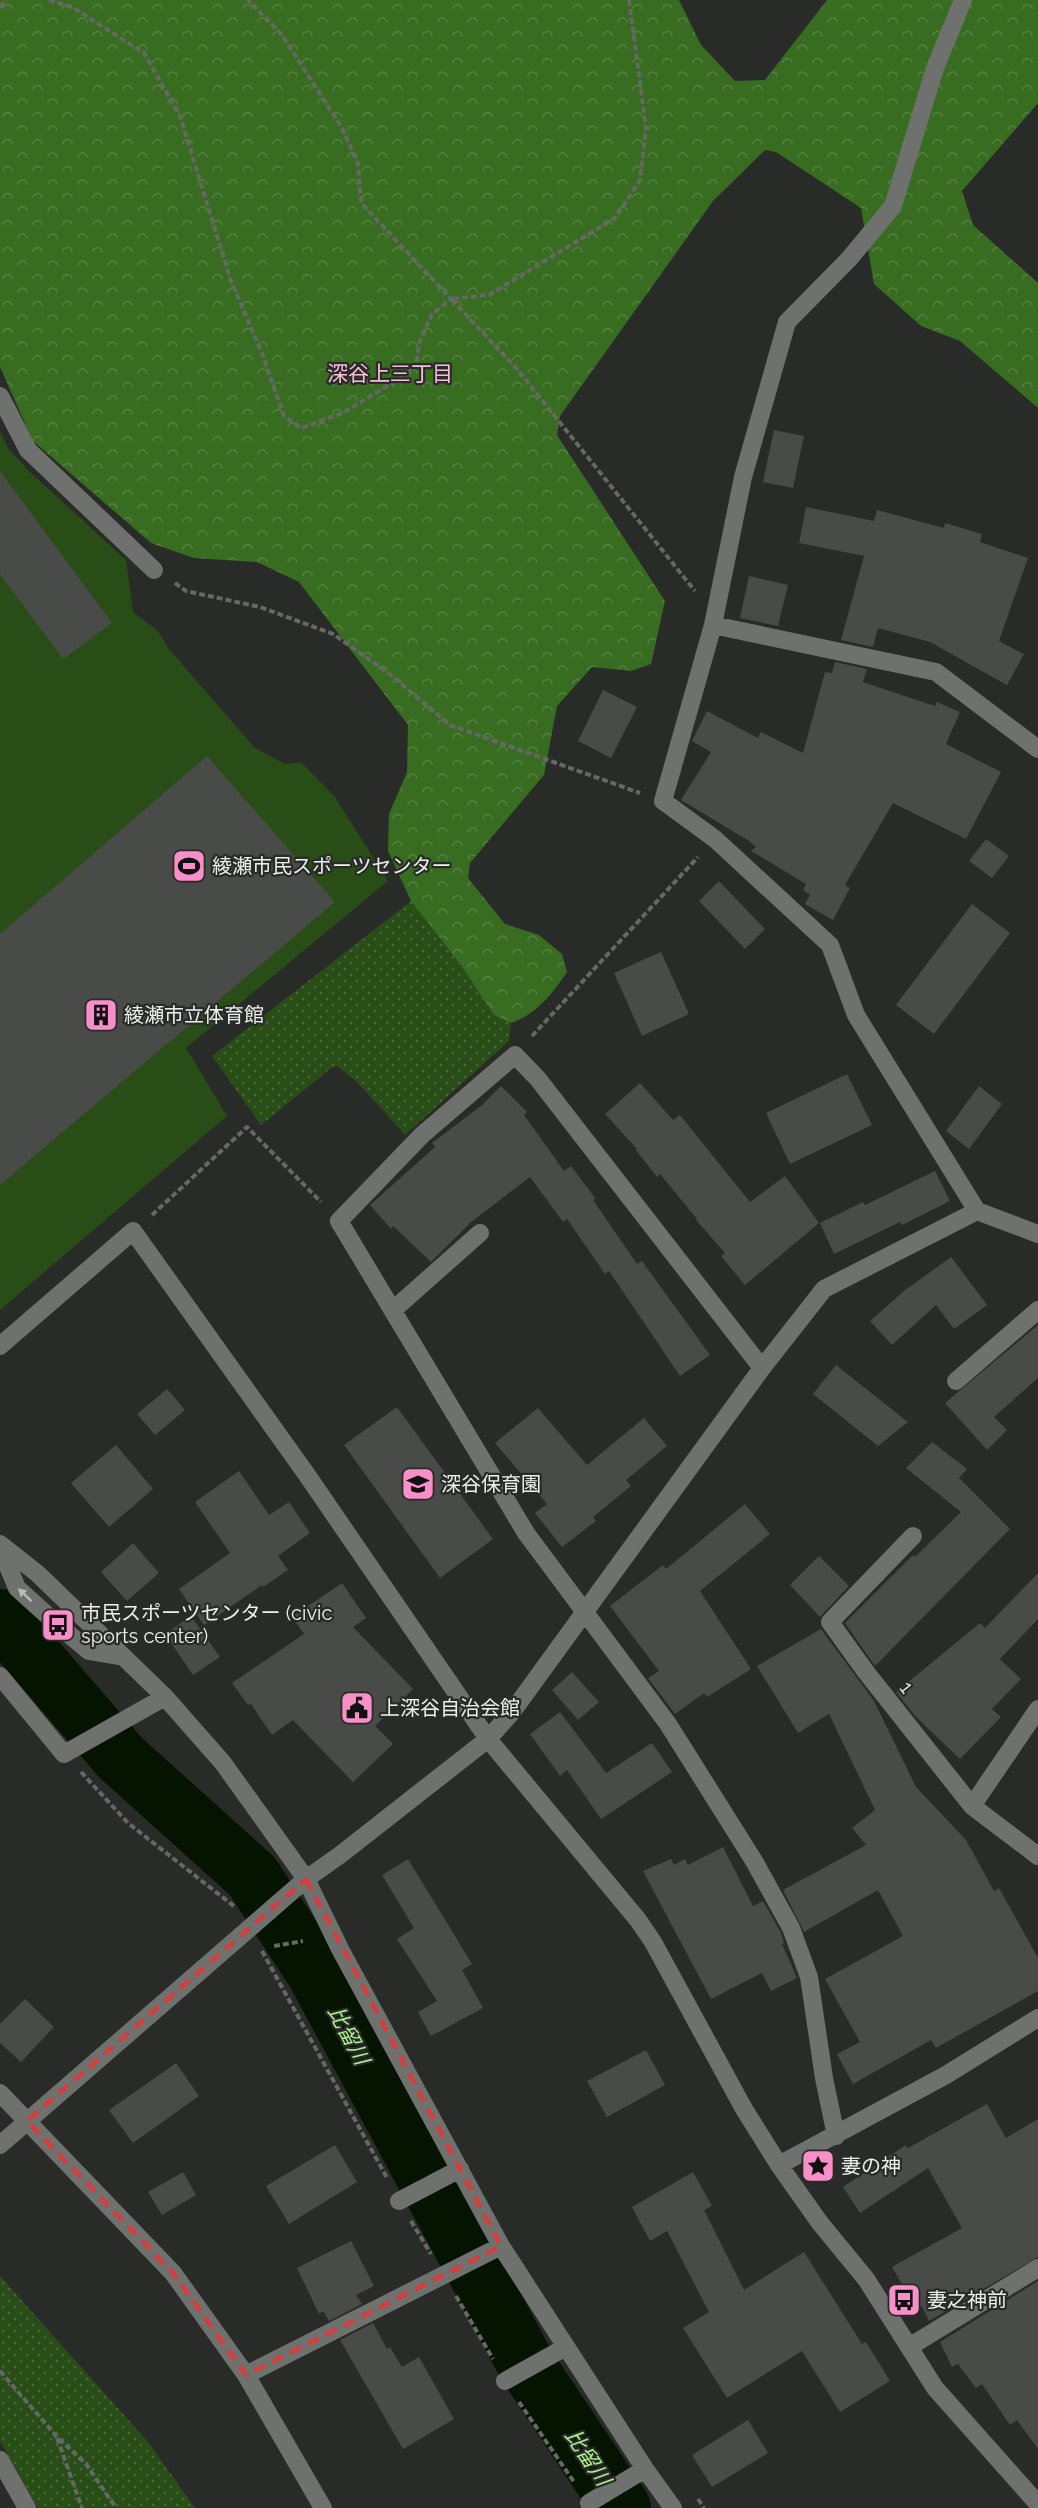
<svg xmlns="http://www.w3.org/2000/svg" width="1038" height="2508" font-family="Raleway,'Noto Sans JP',sans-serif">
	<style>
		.green { fill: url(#green-dots) }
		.forest { fill: url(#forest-crowns) }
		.pitch { fill: #284d17 }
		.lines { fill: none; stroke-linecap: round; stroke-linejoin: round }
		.river { stroke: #051401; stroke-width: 58 }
		.building { fill: #494b48 }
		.path { stroke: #666865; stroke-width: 4; stroke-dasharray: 6 3; stroke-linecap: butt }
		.minor { stroke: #6f716e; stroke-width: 18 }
		.oneway { fill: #bbbdba }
		.marked { fill: none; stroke: #d83c3c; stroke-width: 4.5; stroke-dasharray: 12 8; stroke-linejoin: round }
		.labels { text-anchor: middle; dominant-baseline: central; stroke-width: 4.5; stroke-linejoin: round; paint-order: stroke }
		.poi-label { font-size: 20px; fill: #eeefed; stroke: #292b28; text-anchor: start }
		.street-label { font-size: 20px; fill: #eeefed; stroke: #292b28 }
		.neighbourhood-label { font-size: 21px; fill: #f9bcda; stroke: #292b28 }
		.water-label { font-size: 21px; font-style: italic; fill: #aaf38f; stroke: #292b28 }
	</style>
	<defs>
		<pattern id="green-dots" width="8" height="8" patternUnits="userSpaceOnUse" patternTransform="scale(1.5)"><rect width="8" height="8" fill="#284d17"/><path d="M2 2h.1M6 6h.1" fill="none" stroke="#486739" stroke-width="1.8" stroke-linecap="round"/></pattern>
		<pattern id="forest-crowns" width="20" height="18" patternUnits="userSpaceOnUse" patternTransform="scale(1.5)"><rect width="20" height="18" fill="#386c21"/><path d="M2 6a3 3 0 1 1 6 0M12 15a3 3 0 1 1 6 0" fill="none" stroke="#558142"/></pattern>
	</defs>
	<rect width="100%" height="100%" fill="#292b28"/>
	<path class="green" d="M411,901l49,63 34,51 17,8 -2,18 -104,94 -47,-52 -21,-17 -7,3 -69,56 -49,-69z
		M0,2276l148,166 47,66h-157l-38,-67z"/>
	<path class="forest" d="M0,0h679l22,45 34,36 30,-1 62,-80h211v103l-76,88 11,34 65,58v125l-78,-67 -39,-15 -47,-42 -13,-76 -85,-56 -11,-2 -52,51 -153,215 -3,19 108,166 -14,63 -20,7 -39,-4 -35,39 -13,69 -74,88 -2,15 37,46 34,11 23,19 5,18c-15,22 -30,42 -56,51l-17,-8 -34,-51 -49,-63 -23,-50 1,-37 18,-42 1,-47 -109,-143 -42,-20 -63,-4 -43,-15 -118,-102 -33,-74z"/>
	<path class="pitch" d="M0,431l8,17 20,22 98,90 7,52 25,19 11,18 86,99 30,16 16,-2 34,35 53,84 -202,167 41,68 -227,194z"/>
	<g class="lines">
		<path class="river" d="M0,1618l121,140 131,118 63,96 212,394 95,142"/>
	</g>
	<path class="building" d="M774,430l30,6 -11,52 -30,-6z
		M0,471l112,152 -49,36 -63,-85z
		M806,507l68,14 3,-11 67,18 1,-5 37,11 -2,8 48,16 -29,83 25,13 -17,31 -77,-43 -52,-14 -5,19 -32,-7 23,-84 -65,-13z
		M749,576l39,9 -10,41 -38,-8z
		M835,662l32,7 -4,13 72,24 2,-4 23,10 -14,32 55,28 -35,67 -73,-36 -48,82 5,3 -17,32 -28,-16 5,-9 -7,-5 3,-6 -55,-33 5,-4 -7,-6 -68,-41 30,-48 -19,-11 15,-30 51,27 3,-6 42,21 22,-81 7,1z
		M603,690l34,17 -26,51 -33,-17z
		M207,756l128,146 -335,283v-251z
		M986,839l23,17 -17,22 -23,-17z
		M719,881l46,48 -20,20 -46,-48z
		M972,904l38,29 -76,101 -38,-29z
		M661,952l28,62 -47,22 -28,-63z
		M847,1074l25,51 -82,39 -24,-51z
		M640,1083l33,37 7,-5 70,87 35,-26 34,47 -74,62 -24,-29 4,-3 -29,-33 1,-1 -37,-45 -3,3 -21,-27 1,-1 -32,-35z
		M501,1086l26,26 -3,3 40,56 7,-5 24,32 -2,2 44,64 5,-3 68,94 -30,21 -71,-105 -4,3 -38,-55 -4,3 -33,-45 -60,46 -39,39 -38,-36 -2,3 -21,-24 65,-58 -3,-4 50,-38z
		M979,1086l23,18 -33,45 -23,-18z
		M935,1171l15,30 -48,24 -2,-3 -66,32 -14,-31 43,-21 2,3z
		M951,1257l36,48 -33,24 -18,-24 -44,40 -22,-24 34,-30z
		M1038,1325v53l-44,39 13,13 -20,20 -42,-47z
		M836,1365l72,57 -30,24 -65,-52z
		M167,1389l18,21 -30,25 -18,-21z
		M397,1407l96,132 -53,39 -96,-133z
		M538,1408l49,57 57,-47 23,28 -41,34 5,6 -38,31 3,4 -34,26 -27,-34 12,-9 -52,-61z
		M932,1442l35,27 -8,9 51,51 -135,137 -30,-43 68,-68 2,2 46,-45 -55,-44z
		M116,1445l37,44 -44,38 -38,-44z
		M239,1471l30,44 20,-13 21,31 -32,23 10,14 -25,17 -1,-2 -58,40 -25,-36 51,-36 -35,-51z
		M745,1504l25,30 -70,57 51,78 -44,28 -3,-4 -29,21 -27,-36 11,-7 -49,-65 53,-41 3,4z
		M133,1543l26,30 -32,28 -26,-29z
		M819,1556l30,30 -29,31 -30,-32z
		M1038,1573v46l-38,40 21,20 -29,30 9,8 -41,42 -44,-42 -20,-25 84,-69 5,5z
		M342,1583l24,35 -13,9 60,62 -38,37 18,18 -40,38 -60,-62 -21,15 -21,-31 -3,1 -16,-22 72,-49 -12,-17z
		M191,1616l29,41 -27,18 -28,-41z
		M821,1629l53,72 42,86 50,53 28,51 5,-3 39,70v33l-102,57 -5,-8 -78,44 -16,-30 23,-12 -35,-63 78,-43 -25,-46 -74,42 -21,-42 83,-45 -14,-17 23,-18 -46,-96 -31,19 -41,-67z
		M572,1672l27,30 -21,18 -26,-30z
		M560,1712l46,61 46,-30 20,29 -71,47 -34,-49 -7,6 -30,-42z
		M723,1847l30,59 10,-5 18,32 3,10 -2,1 15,34 -26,13 -9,-18 -51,26 -68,-128 28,-12 3,6 11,-6 3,6z
		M408,1859l64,105 -10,6 21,38 -52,28 -13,-24 19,-11 -40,-62 17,-11 -32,-53z
		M25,1999l29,28 -33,35 -21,-19v-19z
		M646,2050l19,35 -58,32 -20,-36z
		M176,2063l23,33 -66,47 -24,-33z
		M987,2104l19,34 32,-19v138l-109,64 -7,-15 -6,3 -24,-42 70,-39 -34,-60 -68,45 -17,-26 63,-42 2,3z
		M335,2145l22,37 -68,42 -23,-38z
		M183,2172l13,23 -34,20 -14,-23z
		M693,2172l19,34 -8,4 40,80 60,-38 58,92 4,-2 24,39 -50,31 -38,-61 -75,47 -44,-70 26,-16 -42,-81 -17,10 -18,-34z
		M351,2241l23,45 -18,9 6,9 -33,17 -6,-10 -4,3 -22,-46z
		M1038,2281v168l-21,-29 -7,5 -28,-41 -6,4 -18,-24 -6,3 -12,-25z
		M373,2323l14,26 3,-2 12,20 17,-10 35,62 -51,30 -63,-109z
		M748,2420l20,33 -56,34 -20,-32z"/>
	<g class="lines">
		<path class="path" d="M49,0l23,7 72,46 36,63 51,165 31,72 22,63 17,12 42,-15 72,-44 5,-28 12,-27 19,-15 -90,-96 -3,-39 -16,-36 -60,-93 -34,-35
			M629,0l17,128 -6,52 -25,38 -126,77 -38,4 66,70 178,222
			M0,7l7,-7
			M175,583l11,8 74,16 73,27 54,38 63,53 190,68
			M532,1036l166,-179
			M152,1215l95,-88 74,75
			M81,1772l47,51 107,84
			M274,1946l29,-5
			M262,1951l125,227
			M411,2221l20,33
			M456,2296l37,63
			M0,2371l57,66 29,27 30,44
			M519,2402l55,80
			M57,2438l25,70
			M698,2499l6,9"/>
		<path class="minor" d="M963,0l-28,68 -42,138 -44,53 -62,63 -44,155 -30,148 -50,176 52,38 115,106 26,70 121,196 61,23
			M0,396l28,54 126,120
			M713,625l223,47 102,77
			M393,1310l87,-77
			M0,1346l133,-115 174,244 181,264 150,181 15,22 91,167 35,56 41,58 46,56 69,109 103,116
			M762,1368l-224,-289 -23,-24 -93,80 -83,86 187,312 142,191 86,137 37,67 18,49 15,101 12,58
			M956,1381l82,-71
			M913,1536l-83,86 36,50 106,134 66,50
			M0,1544l38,30 127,123 58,66 83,116 34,70 161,297 144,223 28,39
			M0,1547l17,41 41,37 31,26 35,6
			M0,1676l64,78 101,-57
			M972,1806l66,-97
			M0,2093l173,180 73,102 77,133
			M0,2145l306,-266 34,-24 148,-116 24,-27 250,-344 62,-79 153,-78
			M779,2165l167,-90 92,-57
			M399,2201l61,-32
			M909,2347l129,-79
			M246,2375l255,-129
			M505,2381l61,-34
			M0,2460l27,48
			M589,2503l56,-34"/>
	</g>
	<defs><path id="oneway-solid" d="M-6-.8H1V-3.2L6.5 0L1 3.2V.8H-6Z" transform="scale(1.5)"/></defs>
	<use class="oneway" href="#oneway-solid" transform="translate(25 1595) rotate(-136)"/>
	<path class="marked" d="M306,1879l195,367 -255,129 -73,-102 -146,-152z"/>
	<defs>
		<g id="stadium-square" transform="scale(1.725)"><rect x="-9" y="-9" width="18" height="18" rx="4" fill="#f98fc8" stroke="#292b28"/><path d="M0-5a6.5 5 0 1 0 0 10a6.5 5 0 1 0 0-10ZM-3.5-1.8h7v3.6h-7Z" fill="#111"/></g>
		<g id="building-square" transform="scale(1.725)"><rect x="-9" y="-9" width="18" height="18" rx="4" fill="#f98fc8" stroke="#292b28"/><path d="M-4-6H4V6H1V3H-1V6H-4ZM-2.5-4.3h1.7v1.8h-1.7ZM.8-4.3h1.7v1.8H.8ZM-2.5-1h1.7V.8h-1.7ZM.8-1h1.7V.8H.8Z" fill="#111"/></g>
		<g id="school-square" transform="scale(1.725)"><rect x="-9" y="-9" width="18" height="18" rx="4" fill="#f98fc8" stroke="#292b28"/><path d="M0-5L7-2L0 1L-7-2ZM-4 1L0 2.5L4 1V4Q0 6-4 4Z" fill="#111"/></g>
		<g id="bus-square" transform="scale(1.725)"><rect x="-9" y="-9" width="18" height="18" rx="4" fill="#f98fc8" stroke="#292b28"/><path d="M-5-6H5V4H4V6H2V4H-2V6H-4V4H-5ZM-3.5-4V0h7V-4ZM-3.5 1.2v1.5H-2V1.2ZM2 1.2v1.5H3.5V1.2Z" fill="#111"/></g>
		<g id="civic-square" transform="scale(1.725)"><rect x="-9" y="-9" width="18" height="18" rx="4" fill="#f98fc8" stroke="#292b28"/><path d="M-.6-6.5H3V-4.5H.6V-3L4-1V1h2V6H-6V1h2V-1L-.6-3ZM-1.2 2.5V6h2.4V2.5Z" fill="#111"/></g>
		<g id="sight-square" transform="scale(1.725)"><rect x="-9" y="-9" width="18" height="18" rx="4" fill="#f98fc8" stroke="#292b28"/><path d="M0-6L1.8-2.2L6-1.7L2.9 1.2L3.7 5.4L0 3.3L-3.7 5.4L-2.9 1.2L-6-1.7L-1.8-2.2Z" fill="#111"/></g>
	</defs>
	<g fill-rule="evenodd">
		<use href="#stadium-square" x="189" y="866"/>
		<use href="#building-square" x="101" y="1015"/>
		<use href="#school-square" x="418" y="1484"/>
		<use href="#bus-square" x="58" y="1625"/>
		<use href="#civic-square" x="357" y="1708"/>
		<use href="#sight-square" x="818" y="2166"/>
		<use href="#bus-square" x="904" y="2300"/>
	</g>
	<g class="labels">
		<g class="poi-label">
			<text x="212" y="866">綾瀬市民スポーツセンター</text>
			<text x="124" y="1015">綾瀬市立体育館</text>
			<text x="441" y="1484">深谷保育園</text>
			<text x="81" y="1613">市民スポーツセンター (civic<tspan x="81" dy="23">sports center)</tspan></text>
			<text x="380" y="1708">上深谷自治会館</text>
			<text x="841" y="2166">妻の神</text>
			<text x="927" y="2300">妻之神前</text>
		</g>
		<g class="street-label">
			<text transform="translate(907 1687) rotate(52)">1</text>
		</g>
		<g class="neighbourhood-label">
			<text x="390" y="373">深谷上三丁目</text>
		</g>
		<g class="water-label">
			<text transform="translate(349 2035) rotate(62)">比留川</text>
			<text transform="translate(588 2457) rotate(56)">比留川</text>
		</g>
	</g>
</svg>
